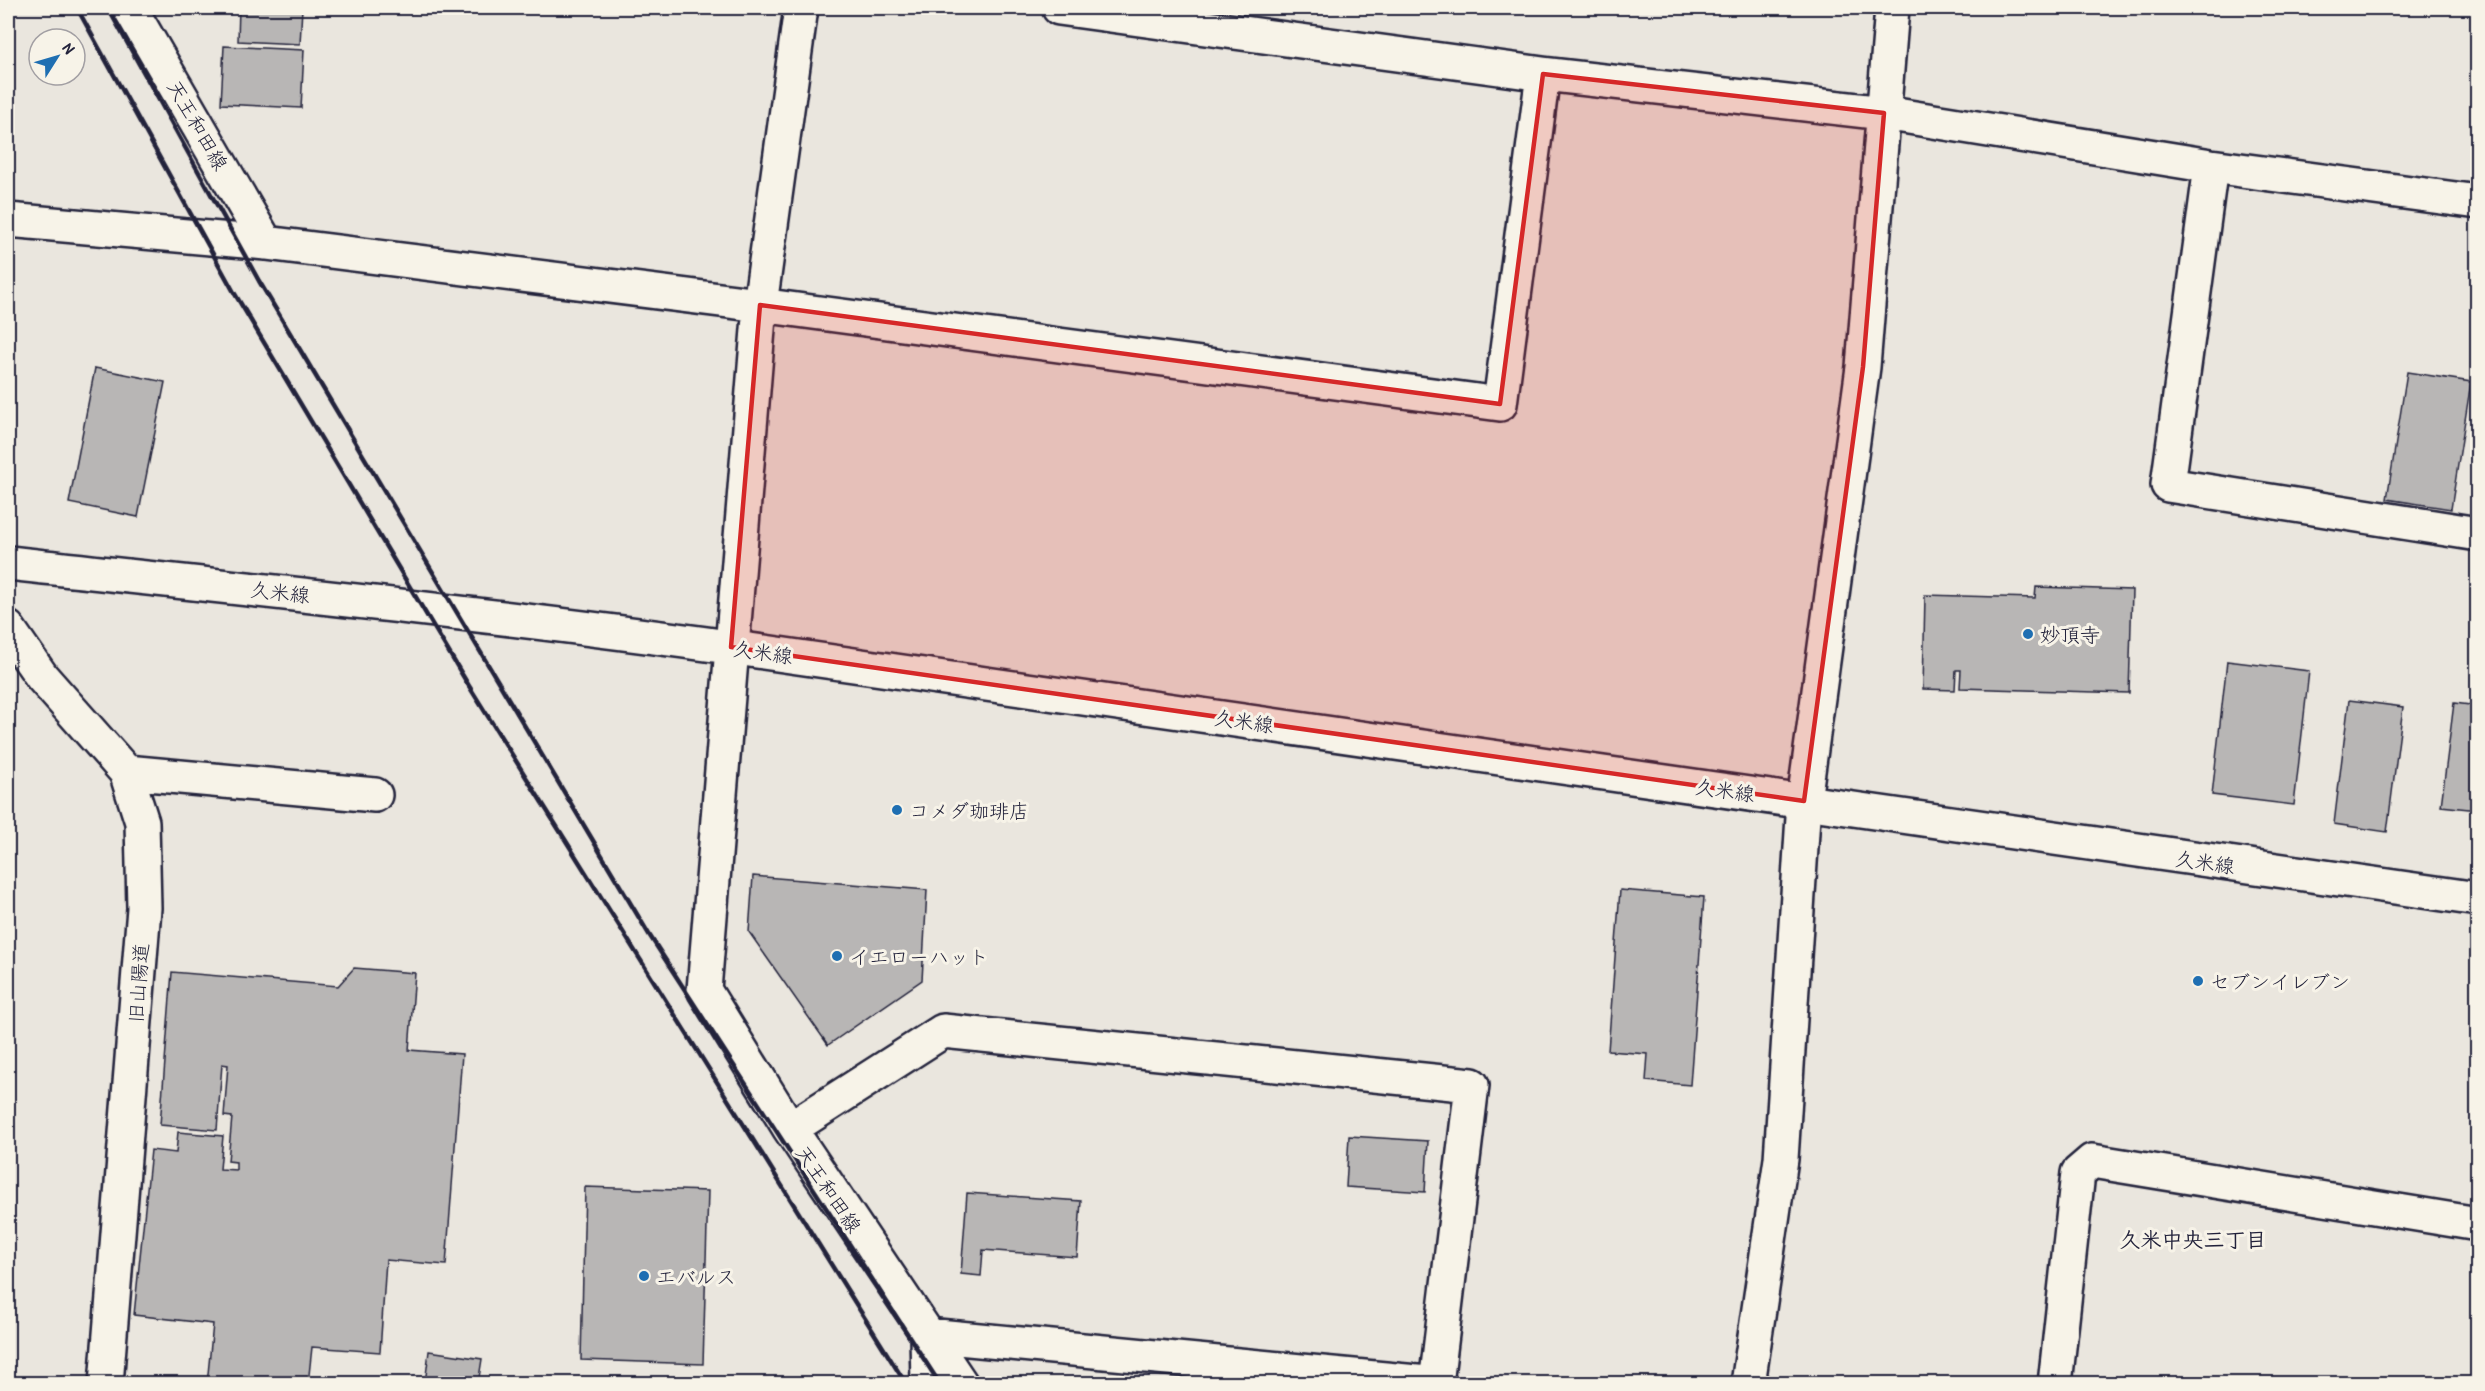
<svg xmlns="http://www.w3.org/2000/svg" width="2485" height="1391" font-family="'Patrick Hand','Klee One',sans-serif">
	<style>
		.building { fill: #b8b6b5; stroke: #22223b; stroke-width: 1.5 }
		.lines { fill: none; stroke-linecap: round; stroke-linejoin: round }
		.minor-casing { stroke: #22223b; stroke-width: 38 }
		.minor { stroke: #f7f3e8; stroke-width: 33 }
		.rail { stroke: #22223b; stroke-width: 4.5 }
		.marked { fill: #d62828; fill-opacity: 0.2; stroke: #d62828; stroke-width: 4.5; stroke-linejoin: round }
		.poi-dot { fill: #1f6fb2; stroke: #f7f3e8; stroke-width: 2 }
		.labels { text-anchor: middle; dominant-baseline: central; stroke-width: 6; stroke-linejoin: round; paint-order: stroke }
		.street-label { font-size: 20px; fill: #22223b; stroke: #f7f3e8 }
		.poi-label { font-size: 20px; fill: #22223b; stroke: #f7f3e8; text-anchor: start }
		.neighbourhood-label { font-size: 21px; font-weight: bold; fill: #22223b; stroke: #f7f3e8 }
	</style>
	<rect width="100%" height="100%" fill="#eae6de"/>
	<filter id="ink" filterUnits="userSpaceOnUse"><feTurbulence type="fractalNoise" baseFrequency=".0167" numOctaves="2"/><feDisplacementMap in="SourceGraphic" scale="12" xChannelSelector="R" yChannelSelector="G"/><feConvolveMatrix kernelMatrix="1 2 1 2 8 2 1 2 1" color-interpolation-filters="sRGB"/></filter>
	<g filter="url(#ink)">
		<path class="building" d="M239,8h63l-2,36 -62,-3z
			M362,8h54l-1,5z
			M224,46l80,4 -3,58 -80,-4z
			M95,368l70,14 -27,135 -69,-14z
			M2407,372l64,10 -20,127 -64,-10z
			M2036,587l96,3 -3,103 -169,-5 1,-18h-5l-1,20 -32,-1 2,-94 110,3z
			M2227,661l82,10 -15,134 -82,-10z
			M2349,700l54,7 -16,125 -53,-8z
			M2454,703l24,3v104l-37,-4z
			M753,876l174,14 -5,90 -94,65 -79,-113z
			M1620,890l84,7 -14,188 -44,-4 2,-27 -40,-3z
			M354,968l61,5 -6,77 53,4 -16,211 -60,-5 -6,92 -68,-5 -4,37h-101l6,-60 -79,-9 17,-165 25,3 2,-21 45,4 -3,33 16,1v-8l-8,-1 4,-44 -8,-1 4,-51 -6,-1 -5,66 -57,-5 12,-153 166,14z
			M1349,1136l79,5 -3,51 -79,-5z
			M585,1187l123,4 -5,173 -122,-4z
			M967,1193l114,8 -4,56 -94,-7 -2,26 -20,-2z
			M429,1351l53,8 -4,25h-53z"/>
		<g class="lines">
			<g class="minor-casing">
				<path id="minor" d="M130,8l136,235
					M801,8l-41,297 -56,685 86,139 171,255
					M1059,8l484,66 341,39 327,53 267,36
					M2211,166l-43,319 310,49
					M8,220l258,23 494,62 740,99 43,-330
					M8,563c240,26 481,51 721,84 584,79 1165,173 1749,252
					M8,628l34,49 84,95 16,50 2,86 -38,476
					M126,772l249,23
					M790,1129l153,-98 529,54 -36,299
					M928,1384l-1,-49 511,49
					M1748,1384l33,-225 23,-358 59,-434 29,-359
					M2055,1384l23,-211 14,-12 386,63"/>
			</g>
			<use href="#minor" class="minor"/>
			<path class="rail" d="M77,8l158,286 234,392 437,698
				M108,8l151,273 391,655 290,448"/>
		</g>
	</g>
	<path class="marked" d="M1543,74l341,39 -21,254 -59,434 -1073,-154 29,-342 740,99z"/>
	<g class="poi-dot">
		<circle cx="2028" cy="634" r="6"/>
		<circle cx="897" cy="810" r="6"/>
		<circle cx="837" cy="956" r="6"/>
		<circle cx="2198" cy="981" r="6"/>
		<circle cx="644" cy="1276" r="6"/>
	</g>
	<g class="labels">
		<g class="street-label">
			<text transform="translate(198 125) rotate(60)">天王和田線</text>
			<text transform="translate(280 592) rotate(6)">久米線</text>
			<text transform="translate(763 652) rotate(8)">久米線</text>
			<text transform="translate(1244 721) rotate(8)">久米線</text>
			<text transform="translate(1725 790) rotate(8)">久米線</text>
			<text transform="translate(2205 862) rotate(8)">久米線</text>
			<text transform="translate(138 983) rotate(-86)">旧山陽道</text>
			<text transform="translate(829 1189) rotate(56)">天王和田線</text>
		</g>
		<g class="poi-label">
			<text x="2040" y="634">妙頂寺</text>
			<text x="909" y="810">コメダ珈琲店</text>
			<text x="849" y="956">イエローハット</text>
			<text x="2210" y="981">セブンイレブン</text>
			<text x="656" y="1276">エバルス</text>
		</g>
		<g class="neighbourhood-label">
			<text x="2193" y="1239">久米中央三丁目</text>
		</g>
	</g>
	<rect width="2485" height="1391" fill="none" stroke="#f7f3e8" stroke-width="30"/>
	<rect x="15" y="15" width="2455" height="1361" fill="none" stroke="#22223b" stroke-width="2" filter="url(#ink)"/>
	<g transform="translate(57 57) rotate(53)"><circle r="28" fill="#f7f3e8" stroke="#a29fa3" stroke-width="1.5"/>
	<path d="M0-4.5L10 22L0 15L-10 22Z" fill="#1f6fb2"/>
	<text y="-9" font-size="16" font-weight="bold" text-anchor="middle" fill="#22223b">N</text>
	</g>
</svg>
